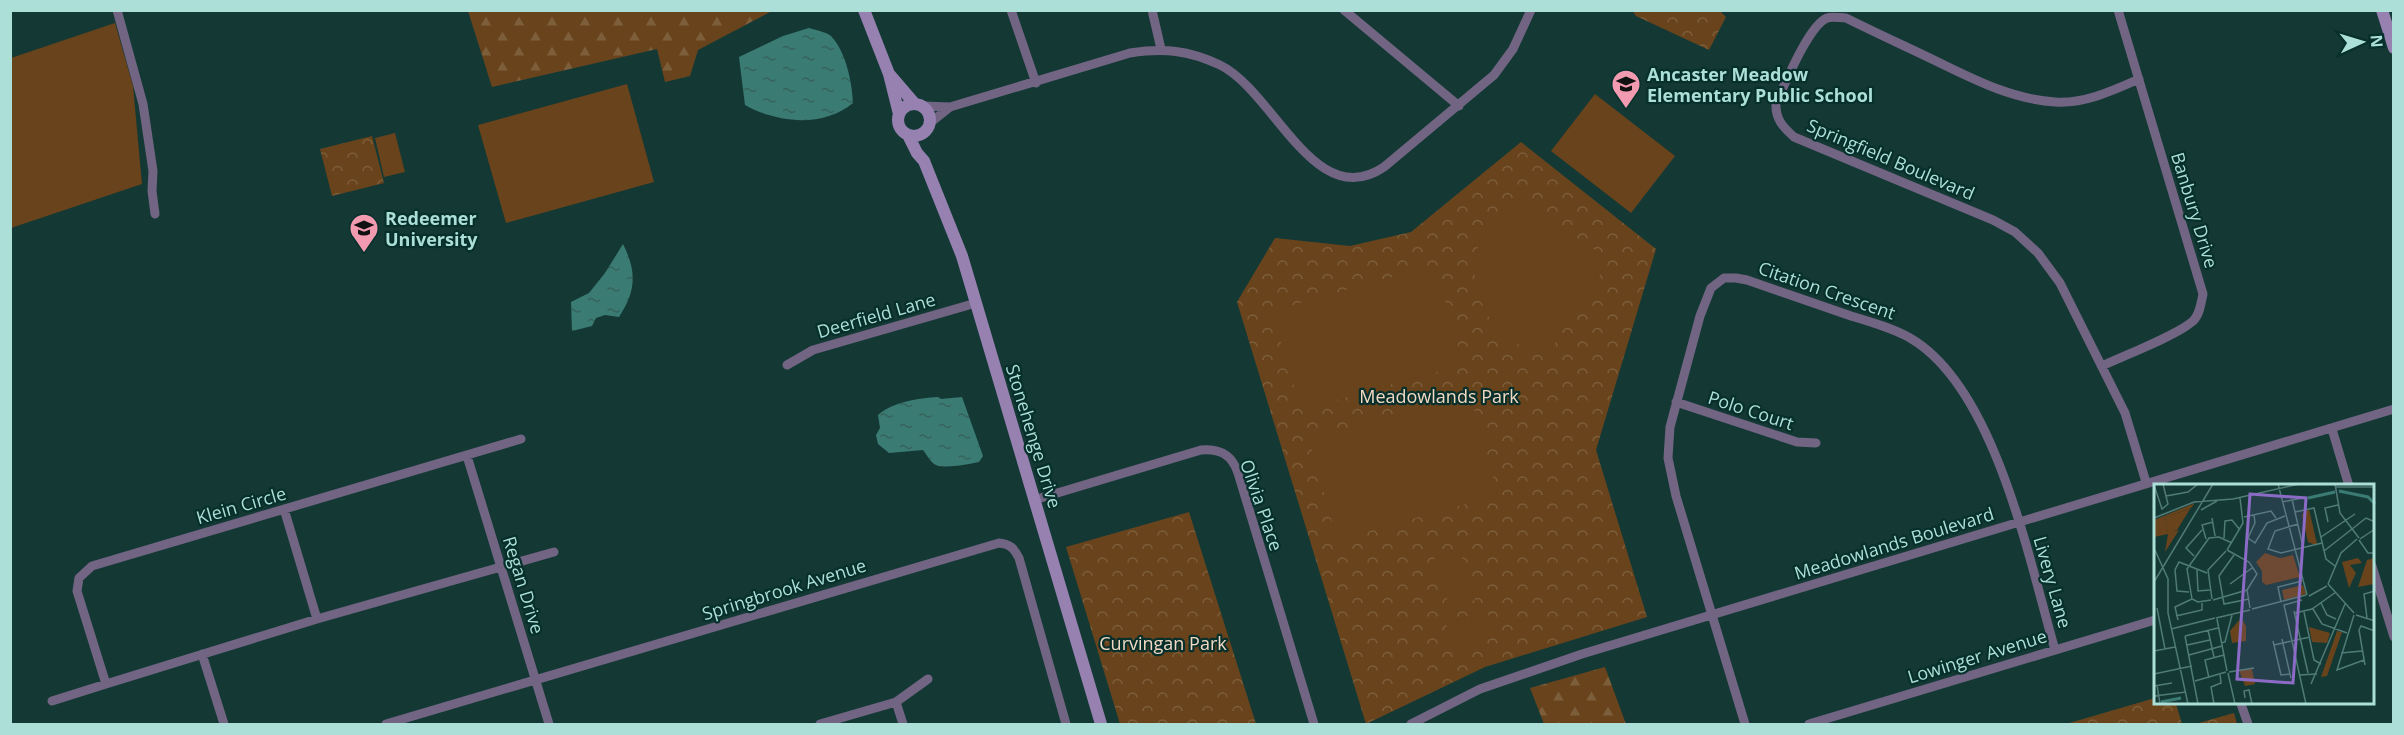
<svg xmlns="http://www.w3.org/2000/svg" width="2404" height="735" font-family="'Open Sans',sans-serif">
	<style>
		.forest { fill: url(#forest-firs) }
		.park { fill: url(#park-crowns) }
		.garden { fill: #69431b }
		.water { fill: url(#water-ripples) }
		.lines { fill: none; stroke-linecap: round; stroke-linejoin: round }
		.street { stroke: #726583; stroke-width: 9 }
		.secondary { stroke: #9681b1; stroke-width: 12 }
		.labels { text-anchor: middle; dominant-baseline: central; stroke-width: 4.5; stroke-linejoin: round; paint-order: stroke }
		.poi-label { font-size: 18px; font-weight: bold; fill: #abdfd7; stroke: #072f2b; text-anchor: start }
		.street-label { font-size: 18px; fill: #abdfd7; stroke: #072f2b }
		.park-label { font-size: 18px; fill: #f1d9c3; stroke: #072f2b }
		.inset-river { fill: none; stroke: #3a7b73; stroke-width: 3 }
		.inset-road { fill: none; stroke: #507b76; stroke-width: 1.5 }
		.view { fill: #8c6bc7; fill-opacity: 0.15; stroke: #8c6bc7; stroke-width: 3 }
		.inset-edge { fill: none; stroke: #abdfd7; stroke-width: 3 }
	</style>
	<defs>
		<pattern id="forest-firs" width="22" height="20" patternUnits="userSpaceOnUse" patternTransform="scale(1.5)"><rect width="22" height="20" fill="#69431b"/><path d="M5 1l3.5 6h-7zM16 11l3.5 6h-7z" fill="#7c5e3b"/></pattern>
		<pattern id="park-crowns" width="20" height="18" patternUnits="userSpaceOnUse" patternTransform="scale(1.5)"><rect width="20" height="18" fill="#69431b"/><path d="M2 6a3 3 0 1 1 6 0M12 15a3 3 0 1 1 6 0" fill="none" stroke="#7c5e3b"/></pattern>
		<pattern id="water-ripples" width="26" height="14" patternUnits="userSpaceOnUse" patternTransform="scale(1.5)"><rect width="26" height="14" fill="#3a7b73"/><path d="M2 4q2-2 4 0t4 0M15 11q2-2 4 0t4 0" fill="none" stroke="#37625c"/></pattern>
	</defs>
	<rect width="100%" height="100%" fill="#143935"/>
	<path class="forest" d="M468,11v-1l304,1 -74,39 -8,26 -25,6 -8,-33 -165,38z
		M1605,667l21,57h-82l-14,-36z"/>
	<path class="park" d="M1632,10l88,1 6,6 -17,33 -73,-34z
		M372,136l12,47 -52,13 -12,-47z
		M1521,142l135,107 -60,201 51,167 -162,50 -119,57 -129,-422 38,-64 75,8 61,-14z
		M1189,512l67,212h-136l-54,-177z
		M2155,698v6h21l6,20h-116z
		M2234,713l3,11h-42z"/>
	<path class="garden" d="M115,23l18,63 9,98 -131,44v-170z
		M627,84l27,98 -148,41 -28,-98z
		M1595,94l80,62 -44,57 -80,-62z
		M395,133l10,39 -21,5 -9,-39z
		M1515,200l92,58v6l-61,92c-12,-6 -28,-10 -38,-18 -30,-23 -43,-70 -25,-104 8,-14 20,-24 32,-34z
		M1435,265l28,99 -162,46 -29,-99z
		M1470,394l28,101 -161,45 -28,-101z
		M1459,549l16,51 -25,8 -16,-51z
		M1487,611l8,25 -41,13 -8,-25z"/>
	<path class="water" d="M809,28c6,2 17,4 22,8 15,16 21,46 22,67 -30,25 -76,20 -108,2l-6,-48 44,-21z
		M623,244c14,28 13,47 -4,73l-14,-2 -9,3 -4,8 -20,5 -1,-29 18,-9 16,-20z
		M938,397l3,2 21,-2 21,59 -4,6c-8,2 -36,7 -43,3 -5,-2 -9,-10 -13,-15l-34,3 -11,-9 -2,-9 4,-7 -2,-13c15,-13 41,-17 60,-18z"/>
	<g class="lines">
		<path class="street" d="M117,10l26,94 10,67 -1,20 3,23
			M1011,10l25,73
			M1152,10l9,39
			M1344,10l115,96
			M2139,79c-27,12 -55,25 -84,23 -43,-3 -80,-22 -117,-40 -31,-15 -62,-29 -92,-44 -6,0 -14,-2 -19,0 -18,7 -42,66 -51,85 -1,16 7,24 18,34l199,83 22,12 23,21 22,30 65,130 21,69
			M923,106l27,1 180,-54c34,-5 58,-3 90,12 54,26 95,149 164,102l110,-92 19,-26 18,-39
			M930,123l20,-16
			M787,365l26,-15 163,-47
			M2102,366c21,-10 76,-31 91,-45 7,-7 8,-18 10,-27l-85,-284
			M1676,402l121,40 19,1
			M2332,429l17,57
			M467,456l82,268
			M1034,500l167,-50c19,-2 31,5 37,23l76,251
			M284,509l33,110
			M2372,566l22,71
			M202,654l22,70
			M106,684l211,-65 237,-67
			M52,701l54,-17 -29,-93 2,-13 13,-12 429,-127
			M896,702l7,22
			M2241,704l7,20
			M386,724l613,-181c11,1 15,5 20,15l47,166
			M820,724l76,-22 32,-23
			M1411,724l69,-35 102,-35 812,-245
			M1745,724l-69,-228 -8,-38 2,-31 30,-111 11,-28 13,-10h12l11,2c35,12 69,24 104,36 20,6 41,12 59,22 85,49 119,222 145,312
			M1809,724l346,-104"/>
		<path class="secondary" d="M864,10l25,64 10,40
			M2382,10l12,38
			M890,75l24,28
			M898 120a16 16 0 1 1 32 0a16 16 0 1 1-32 0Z
			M908,135l9,18 7,8 38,95 139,468"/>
	</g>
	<defs>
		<g id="school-pin" transform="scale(1.5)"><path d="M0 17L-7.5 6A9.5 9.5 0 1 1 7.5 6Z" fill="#f29aaf" stroke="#072f2b"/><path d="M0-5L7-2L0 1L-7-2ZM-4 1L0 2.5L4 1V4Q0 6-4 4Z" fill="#111"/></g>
		<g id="university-pin" transform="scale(1.5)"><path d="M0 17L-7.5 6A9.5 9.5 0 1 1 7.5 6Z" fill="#f29aaf" stroke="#072f2b"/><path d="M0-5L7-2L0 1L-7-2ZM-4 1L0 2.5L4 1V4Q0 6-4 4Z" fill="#111"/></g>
	</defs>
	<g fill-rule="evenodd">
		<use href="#school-pin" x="1626" y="84"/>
		<use href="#university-pin" x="364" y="228"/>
	</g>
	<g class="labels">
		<g class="poi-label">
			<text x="1647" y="74">Ancaster Meadow<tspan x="1647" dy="21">Elementary Public School</tspan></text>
			<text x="385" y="218">Redeemer<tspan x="385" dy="21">University</tspan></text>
		</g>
		<g class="street-label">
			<text transform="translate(1891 159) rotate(23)">Springfield Boulevard</text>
			<text transform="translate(2195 210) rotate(73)">Banbury Drive</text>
			<text transform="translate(1827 290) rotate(19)">Citation Crescent</text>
			<text transform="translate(876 315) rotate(-16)">Deerfield Lane</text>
			<text transform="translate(1751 410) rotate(18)">Polo Court</text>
			<text transform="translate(1034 436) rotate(73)">Stonehenge Drive</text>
			<text transform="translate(241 505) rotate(-16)">Klein Circle</text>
			<text transform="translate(1262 505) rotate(71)">Olivia Place</text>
			<text transform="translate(1894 543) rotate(-17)">Meadowlands Boulevard</text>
			<text transform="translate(2053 582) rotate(74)">Livery Lane</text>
			<text transform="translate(524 585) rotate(73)">Regan Drive</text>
			<text transform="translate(784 589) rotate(-17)">Springbrook Avenue</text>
			<text transform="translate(1977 656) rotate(-17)">Lowinger Avenue</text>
		</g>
		<g class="park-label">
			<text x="1439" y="396">Meadowlands Park</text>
			<text x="1163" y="643">Curvingan Park</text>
		</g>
	</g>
	<g transform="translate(2154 484)">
		<rect width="220" height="220" fill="#143935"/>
		<path d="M36,25l-13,21 -9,4 -3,-17zM183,147l5,1 -15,44 -6,1z" fill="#69431b"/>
		<path d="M41,19l-5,6 -25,8 3,16 11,-3 -14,22 3,-18 -14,3v-17zM204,74l4,5 -12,2 6,8 -7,15 -7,-26zM220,74v26l-16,3 9,-27zM87,134l5,8v15l-14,2 -2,-12z" fill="#69431b"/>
		<path d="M155,25l8,35h-4l-5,-2 -6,-27zM111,69l15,5 13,-3 7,22 -34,8 -4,-3v-11l-6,-9zM149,101l3,9 -22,6 -2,-10zM155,143l21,6 -3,10 -15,-1z" fill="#69431b"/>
		<path d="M98,185l3,15 -10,2 -6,-16z" fill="#69431b"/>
		<path class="inset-river" d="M185,7l29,6 7,7M154,14l27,-6M7,218l20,-4"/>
		<path class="inset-road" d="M124,0l29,111M181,0l5,29 19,25M0,1l8,24 6,-5 -5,-20M182,3h39M12,12l22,-4 10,-8M138,15l11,48M128,18l20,-4M47,26l16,-9M141,28l19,-4 12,51 9,7M100,31l1,8 -7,15 7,5 12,-20 18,-7M90,33l27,-6 5,7M0,34l40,-16 39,-3 66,-15M58,34l3,18M174,38l-3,-14 13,-3M144,40l-23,7 -7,18 13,4 41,-10M167,53l34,-23M70,54l1,-17 7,-1 8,10M52,55l-4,-14 11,-3M206,55l15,-10M205,56l9,13h7M0,64l14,31v34l20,91M73,66l22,12 8,12 -10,16 3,18M73,66l16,-27 -3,-25M170,67l42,-33 7,3M80,71l-15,21 5,28 25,-5M40,72l-8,-8 16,-18M43,86l1,21 12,-1M0,98l59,-98M76,100l22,-16M174,100l13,-31 16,-14M174,100l26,29M35,108l-12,-1 -2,-21 4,-8 28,11M155,112l18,-10M58,115l-4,-29 18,-19M57,116l-13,2 -6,-3 -5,-30 22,-31 10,-1 13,6M59,116l34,-10M148,116l-18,5 22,99M127,118l-3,-15 24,-6M167,119l6,12 9,4M3,124l8,41M98,125l54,-14M159,125l9,15 25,9M140,127l14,62M150,128l10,48 7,4M141,129l17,-4 24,-17M200,131l-17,55 27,-10M202,131l19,6M22,132l26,-6v-7M62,134l34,-8M213,134l-3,-24 11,-3M63,135l10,52M24,136l-3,-13 17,-8M17,145l44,-11M54,146l6,27M31,152l13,68M31,152l33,-8M128,155l8,35M119,157l8,34 9,-1 1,4M67,159l4,-1 7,-27M33,161l23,-5M120,161l36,-8M0,167l21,-4M187,169l21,-2M35,171l33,-9M211,181l-6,-35 2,-4 14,5M75,188l25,-4M74,189l7,31M0,190l38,-8M145,191l18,-1M55,194l-4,-18 19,-5M41,197l31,-9M157,200l34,-80M3,201l3,19M0,202l18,-3M0,212l32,-4M91,214l-1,-7 5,-1 3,14M60,220l-3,-17 10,-4 -1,-9"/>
		<path class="view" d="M96,10l56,4 -13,185 -56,-4z"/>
		<rect width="220" height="220" class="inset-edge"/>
	</g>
	<rect width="2404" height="735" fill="none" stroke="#abdfd7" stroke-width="24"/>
	<g transform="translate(2362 42) rotate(86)" stroke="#072f2b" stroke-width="4.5" paint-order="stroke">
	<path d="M0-4.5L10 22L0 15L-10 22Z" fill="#abdfd7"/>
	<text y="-9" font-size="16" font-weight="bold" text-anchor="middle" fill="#abdfd7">N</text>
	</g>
</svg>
